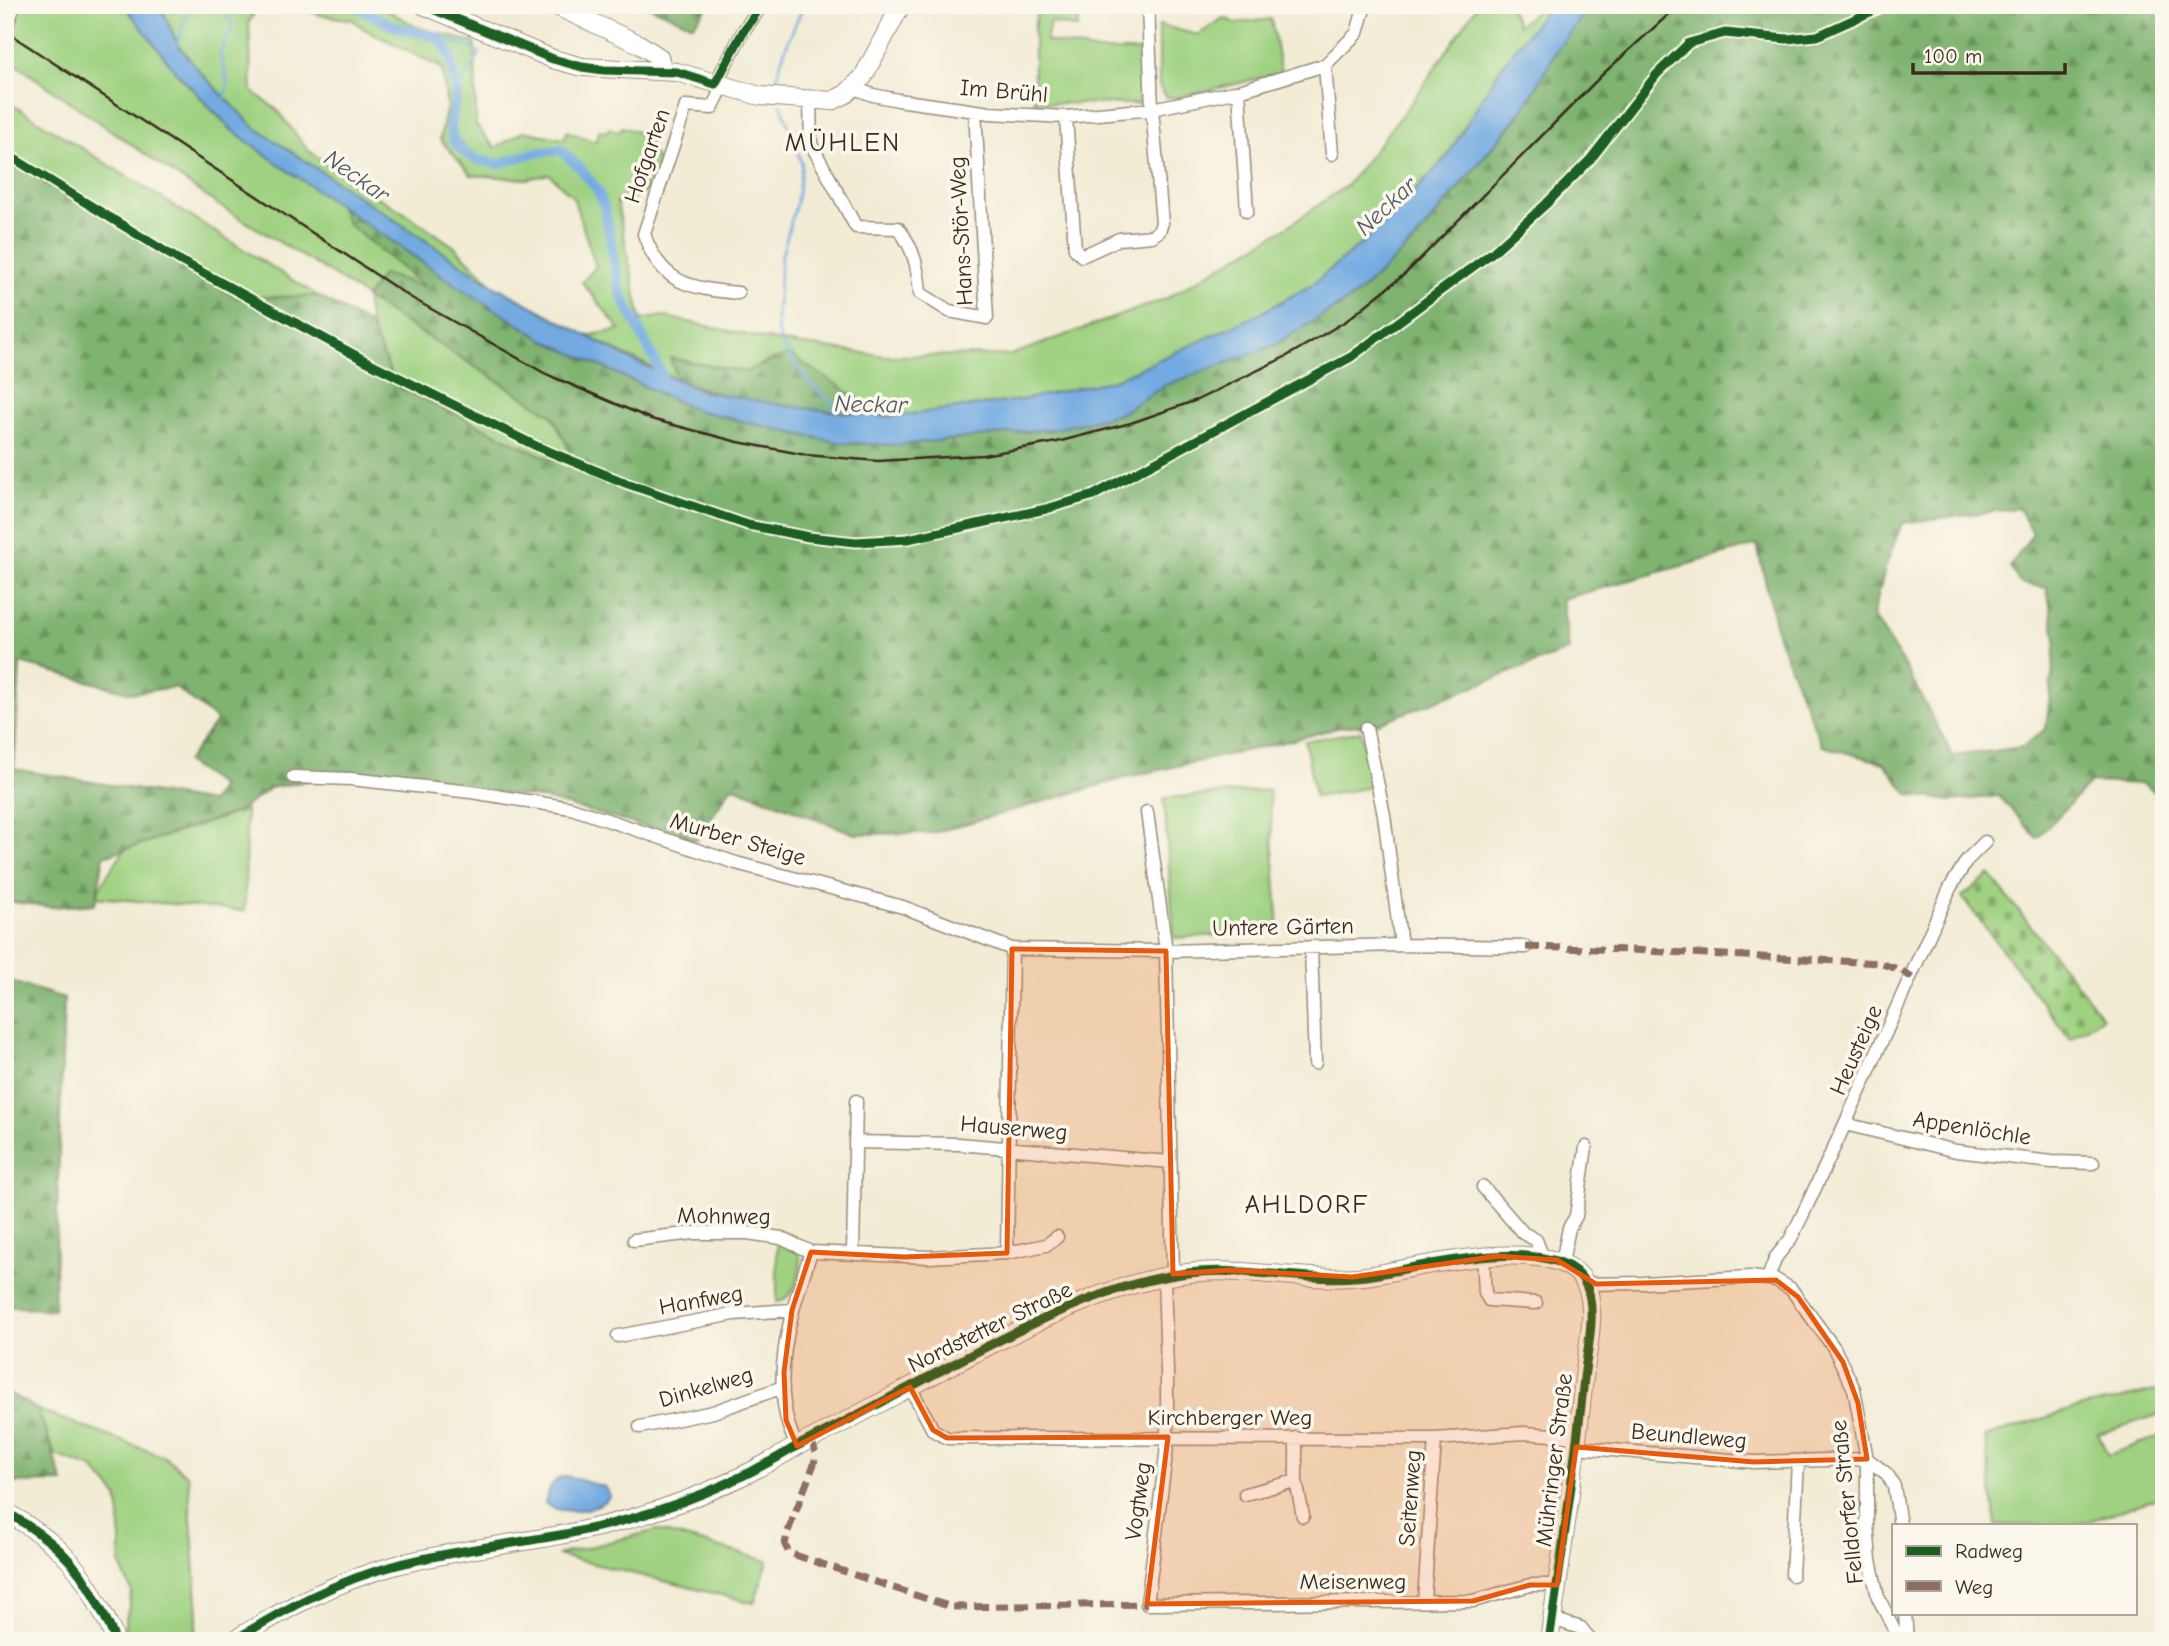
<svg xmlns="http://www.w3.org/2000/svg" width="2169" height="1646" font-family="'Comic Neue',sans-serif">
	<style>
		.green { fill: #9fd181; stroke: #6d7e50; stroke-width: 2 }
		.forest { fill: url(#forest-firs); stroke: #5d6e46; stroke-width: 2; fill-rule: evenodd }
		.cemetery { fill: url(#cemetery-stones); stroke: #6d7e50; stroke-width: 2 }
		.water { fill: #72aae1; stroke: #566a80; stroke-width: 2 }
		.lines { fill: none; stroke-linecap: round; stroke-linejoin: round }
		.stream { stroke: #72aae1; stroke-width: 2.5 }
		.canal { stroke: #72aae1; stroke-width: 10 }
		.street-casing { stroke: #968b7a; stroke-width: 15 }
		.secondary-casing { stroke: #968b7a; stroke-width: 20 }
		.street { stroke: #fff; stroke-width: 12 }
		.secondary { stroke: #fff; stroke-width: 18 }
		.rail { stroke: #3b2a1e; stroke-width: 2.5 }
		.quiet { stroke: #8d6e63; stroke-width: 7; stroke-dasharray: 14 7; stroke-linecap: butt }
		.cycleway-casing { stroke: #fbf7ec; stroke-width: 13 }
		.cycleway { stroke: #1b5e20; stroke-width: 9 }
		.marked { fill: #e8590c; fill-opacity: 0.2; stroke: #e8590c; stroke-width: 5; stroke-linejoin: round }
		.labels { text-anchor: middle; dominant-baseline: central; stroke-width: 7; stroke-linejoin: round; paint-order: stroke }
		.street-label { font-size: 23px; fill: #3b2a1e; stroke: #fbf7ec }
		.water-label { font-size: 24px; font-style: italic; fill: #4e5762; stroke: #fbf7ec }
		.quarter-label { font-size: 26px; letter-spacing: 2px; fill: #3b2a1e; stroke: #fbf7ec }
	</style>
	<defs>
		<pattern id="forest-firs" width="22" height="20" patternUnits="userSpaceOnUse" patternTransform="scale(1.75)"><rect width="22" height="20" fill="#7fb36f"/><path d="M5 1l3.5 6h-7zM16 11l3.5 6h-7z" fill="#69925b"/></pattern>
		<pattern id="cemetery-stones" width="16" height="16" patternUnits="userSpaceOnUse" patternTransform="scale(1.75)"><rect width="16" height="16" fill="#9fd181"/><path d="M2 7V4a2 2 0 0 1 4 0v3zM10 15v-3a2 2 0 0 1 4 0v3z" fill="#83aa69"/></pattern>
	</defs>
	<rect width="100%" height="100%" fill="#fbf7ec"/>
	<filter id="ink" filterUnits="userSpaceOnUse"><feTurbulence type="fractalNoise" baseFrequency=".0143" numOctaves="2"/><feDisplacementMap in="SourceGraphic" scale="14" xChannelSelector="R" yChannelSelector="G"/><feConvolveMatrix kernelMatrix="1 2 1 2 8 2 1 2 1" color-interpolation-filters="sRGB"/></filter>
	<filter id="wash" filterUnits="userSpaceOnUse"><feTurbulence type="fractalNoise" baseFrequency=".00686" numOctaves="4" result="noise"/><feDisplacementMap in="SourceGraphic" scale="28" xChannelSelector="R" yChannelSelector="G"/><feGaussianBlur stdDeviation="1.57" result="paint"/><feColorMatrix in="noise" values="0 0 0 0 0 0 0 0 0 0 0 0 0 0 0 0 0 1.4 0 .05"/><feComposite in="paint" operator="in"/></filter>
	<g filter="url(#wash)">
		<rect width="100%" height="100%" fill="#f2ecd5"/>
		<path class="green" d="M21,5h103l84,101 24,24 109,77 7,17 79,65 -44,-14 -17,23 186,117 23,46 -26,-2 -153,-73 -26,-61 -4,-28 -31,-21 -115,-70 -215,-149v-12z
			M160,5h99l-10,17 3,69 25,19 31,40 45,33 52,30 50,34 38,38 -239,-158 -54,-55 -22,-27z
			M292,5h87l38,22 58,16 1,82 19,23 29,-17 40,8 3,-8 28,11 5,-12 7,2 2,-4 10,4 3,-5 24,8 7,19 7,9 -6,24 -28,15h-9l24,118 21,-4 113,25 110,15 126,-1 154,-56 119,-70 63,-44 69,-89 62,-91h31l9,20 27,-20h5l-49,62 -55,91 -65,69 -69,58 -57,31 -94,44 -47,20 -47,12 -46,8 -134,17 -43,-26 -69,-33 -30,14 -74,-14 6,21 -92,-43 35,-6 -38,-48 14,-15 -23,-70 -24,-23 -22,5 -56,-4 -31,-36 7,-33 -5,-38 -78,-39 -11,-9 -33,-5z
			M1038,5l43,2 -4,21 -27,-6 -4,19 52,10h41v53l-105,-1v-74z
			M1223,18l13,5 35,-4 10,54 -104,25 -11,-1 -7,-11v-61l39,10z
			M5,100l313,196 -82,2 -186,-114 -45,-35z
			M1361,731l10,56 -56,10 -10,-56z
			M1269,790l10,141 -105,7 -10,-140z
			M246,810l-1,101 -149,-14c3,-13 20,-34 28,-47z
			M777,1241l22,12c5,17 -4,45 -22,49z
			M2164,1389v24l-66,21 10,21 56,-20v61l-87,29h-81l-11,-88 88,-28z
			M38,1410l127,47 23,19 10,139 -4,24 -63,2 -7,-12 8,-37 -12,-27v-50l-3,-19 -24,-28 -38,-13z
			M657,1530l111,31 -14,42 -197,-48z"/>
		<path class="forest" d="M645,5h64l-16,20z
			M1591,5h573v793l-21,-14 -52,-2 -54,56 -38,-42 -48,5 -43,-7 -24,-31 -62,-17 -44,-109 -21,-92 -195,54 7,51 -203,78 -7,-3 -19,2 -47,13 -161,36 -199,57 -78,1 -123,-48 -36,55 -151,-42 -194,-27 -81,16 -31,23 -135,45 -9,48 -43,3 -47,-6v-752l45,35 186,114 82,-2 52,29 26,61 153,73 26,2 -23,-46 -186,-117 17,-24 42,13 -77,-63 -7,-17 121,82 82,51 152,70 101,24 46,9 55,2 162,-17 59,-14 47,-29 106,-39 83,-50 59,-55 109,-130 35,-63zM2018,508l15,25 -23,34 10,16 27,5 9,52 -10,88 -23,19 -70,9 -46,-86 -34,-55 13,-50 16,-42zM20,663l112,30 43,-6 42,33 -31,42 35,24 -10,16 -197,-33z
			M789,354l98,63c-68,-7 -147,-10 -210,-38l-7,-21 75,14z
			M5,980l59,18 -10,312 -49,-4z
			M5,1391l33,19 25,72 -58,1z"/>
		<path class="cemetery" d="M1990,875l113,142 -33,22 -108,-142z"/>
		<path class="water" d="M124,5h36l18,40 22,27 54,55 239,158 141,76 71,31 89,15 93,10 134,-17 93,-20 141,-64 57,-31 69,-58 65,-69 55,-91 49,-62h41l-33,43 -35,62 -109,131 -59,55 -83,50 -106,39 -47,29 -59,14 -162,17 -55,-2 -46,-9 -101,-24 -152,-70 -82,-51 -181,-123 -49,-36 -55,-57z
			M566,1476l39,11 5,9c-12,16 -51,20 -65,7 3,-13 7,-24 21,-27z"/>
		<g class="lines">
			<path class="stream" d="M216,5l17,19 -13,30 8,30 -4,16
				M439,38l27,7 14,8 -23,39
				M177,44l10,-31 5,-8
				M778,90c-5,-20 17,-65 26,-85
				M781,104l21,60 -5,36 -16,58 -4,62 1,14 7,16 21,29 27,26 4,8"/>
			<path class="canal" d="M354,5l39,21 46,12 11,17 7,37 -7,33 4,16 11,12 13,7 20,4 35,-11 27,-3 21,19 17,22 7,19 15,82 47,93"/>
		</g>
	</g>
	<g filter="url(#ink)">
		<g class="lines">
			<g class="street-casing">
				<path id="street" d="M1325,65l7,89
					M715,84l29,-54 18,-25
					M723,86l-11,22 -26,-2 -42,128c17,51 47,54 94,59
					M854,88l19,7 25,5 92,13 76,4 86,-8 87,-18 86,-26 32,-32 8,-28
					M1239,91l8,120
					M810,100l1,44 45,83 42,1c16,20 20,40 22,65l29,18 38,7 -12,-207
					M1066,117l9,132 7,7 37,-17 33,-3 7,-5 3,-8 -10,-114 -4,-104
					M1366,728l18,87 17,130
					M293,777l58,2 120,13 100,16 165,55 167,44 109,42 154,2 235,-6 125,2
					M1147,812l19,139 7,324
					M1311,947l4,116
					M1845,1124l111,27 96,11 41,1
					M855,1142l103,2 212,18
					M1483,1187l40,46 13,7 7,18
					M634,1240l60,-7h53l34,5 30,14 118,5 78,-4 39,-8 11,-8
					M1007,1253l5,-304
					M853,1254l3,-153
					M1483,1257l2,36 4,7 47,3
					M1562,1262l7,-34 7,-12 10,-69
					M1164,1277l3,94v76l-20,157 326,-3 57,-16h27
					M1768,1278l8,-21 14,-17 12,-24 43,-92 105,-236 17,-28 18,-18
					M1586,1284l57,-1 107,-6 26,3 15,9 43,59 20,41 13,70v64l3,37 8,37 22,44
					M618,1336l116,-22 58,-4
					M910,1387l23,43 14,8 488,1 89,-6 54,4
					M640,1427l73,-15 70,-25
					M1296,1438v43l7,35
					M797,1446c-31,-60 -6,-134 14,-194
					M1576,1447l178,15 113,-3 20,15 7,12 6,39
					M1245,1494l51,-13
					M1792,1575l6,-113
					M1424,1601l11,-162
					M1905,1613l2,28
					M1552,1619l29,9 10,13"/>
			</g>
			<g class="secondary-casing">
				<path id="secondary" d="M423,5l130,54 29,8 95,5 83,24 72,5 14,-7 17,-17 38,-72
					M554,5l85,39 20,13 4,14
					M5,23l6,-18
					M5,1511c44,27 71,47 94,95 6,11 13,23 16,35
					M233,1641c51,-32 105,-61 164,-76 60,-16 122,-21 183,-34 77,-16 150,-44 217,-85 69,-34 135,-72 203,-106 56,-28 118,-57 181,-66 66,-10 132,12 198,0 45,-8 180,-42 206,9 13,24 2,68 -1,95 -9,88 -22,175 -35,263"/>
			</g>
			<use href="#street" class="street"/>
			<use href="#secondary" class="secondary"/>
			<path class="rail" d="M5,31l405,266 136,77 105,45 87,23 68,13 72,6 105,-6 74,-13 74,-19 66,-23 90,-44 59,-35 59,-47 199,-201 75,-68"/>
			<path class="quiet" d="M1526,947l103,3 250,13 22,7 11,8
				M811,1439l5,15 -2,10 -27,70 -2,11 4,8 162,54 196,-3"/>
			<g class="cycleway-casing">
				<path id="cycleway" d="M423,5l130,54 29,8 22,3 73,2 38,12 29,-54 18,-25
					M5,153l174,107 185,100 174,87 90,37 120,41 61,12 47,5 52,-3 138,-30 48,-14 257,-138 142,-105 52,-47 45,-45 67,-86 32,-31 36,-10 62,6 30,-3 69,-31
					M5,1511c44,27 71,47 94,95 6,11 13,23 16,35
					M233,1641c51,-32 105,-61 164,-76 60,-16 122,-21 183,-34 77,-16 150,-44 217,-85 69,-34 135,-72 203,-106 56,-28 118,-57 181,-66 66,-10 132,12 198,0 45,-8 180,-42 206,9 13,24 2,68 -1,95 -9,88 -22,175 -35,263"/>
			</g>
			<use href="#cycleway" class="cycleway"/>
		</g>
	</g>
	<path class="marked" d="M1012,949l154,2 7,323 55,-4 124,7 146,-21 59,4 39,24 180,-4 22,17 45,65 15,41 9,56 -113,3 -178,-15 -19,138h-27l-57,16 -326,3 21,-167 -221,1 -14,-8 -23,-43 -113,59 -11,-26 -2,-48 8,-62 19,-58 93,5 103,-4z"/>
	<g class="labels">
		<g class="street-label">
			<text transform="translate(1004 91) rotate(5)">Im Brühl</text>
			<text transform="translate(647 156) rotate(-71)">Hofgarten</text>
			<text transform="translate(961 231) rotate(-93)">Hans-Stör-Weg</text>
			<text transform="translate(738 839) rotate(16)">Murber Steige</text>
			<text transform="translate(1283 927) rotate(-1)">Untere Gärten</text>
			<text transform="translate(1856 1050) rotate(-66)">Heusteige</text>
			<text transform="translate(1014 1128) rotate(5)">Hauserweg</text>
			<text transform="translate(1972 1128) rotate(9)">Appenlöchle</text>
			<text transform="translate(724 1216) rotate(1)">Mohnweg</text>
			<text transform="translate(701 1300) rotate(-10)">Hanfweg</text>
			<text transform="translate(990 1327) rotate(-26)">Nordstetter Straße</text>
			<text transform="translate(706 1387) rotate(-16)">Dinkelweg</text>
			<text x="1230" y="1417">Kirchberger Weg</text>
			<text transform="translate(1689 1436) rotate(5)">Beundleweg</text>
			<text transform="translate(1554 1460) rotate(-83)">Mühringer Straße</text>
			<text transform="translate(1410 1498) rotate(-86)">Seitenweg</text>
			<text transform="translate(1138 1501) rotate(-82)">Vogtweg</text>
			<text transform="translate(1847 1502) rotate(-96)">Felldorfer Straße</text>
			<text x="1353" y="1581">Meisenweg</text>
		</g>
		<g class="water-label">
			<text transform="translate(357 176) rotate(35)">Neckar</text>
			<text transform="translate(1386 206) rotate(-43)">Neckar</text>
			<text transform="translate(871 404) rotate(1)">Neckar</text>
		</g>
		<g class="quarter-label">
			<text x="843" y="143">MÜHLEN</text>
			<text x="1307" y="1205">AHLDORF</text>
		</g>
	</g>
	<rect width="2169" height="1646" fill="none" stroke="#fbf7ec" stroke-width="28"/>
	<rect x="1892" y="1524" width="245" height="91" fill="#fbf7ec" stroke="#aea59a" stroke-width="2"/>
	<rect x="1906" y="1546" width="35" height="10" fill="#1b5e20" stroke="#aea59a" stroke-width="2"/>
	<text x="1955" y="1558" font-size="21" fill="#3b2a1e">Radweg</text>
	<rect x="1906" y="1581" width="35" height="10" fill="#8d6e63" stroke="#aea59a" stroke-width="2"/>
	<text x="1955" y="1594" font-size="21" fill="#3b2a1e">Weg</text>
	<path d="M1913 63v10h152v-10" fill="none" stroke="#3b2a1e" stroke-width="3.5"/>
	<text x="1924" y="63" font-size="21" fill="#3b2a1e" stroke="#fbf7ec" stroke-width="5" paint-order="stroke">100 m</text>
</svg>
